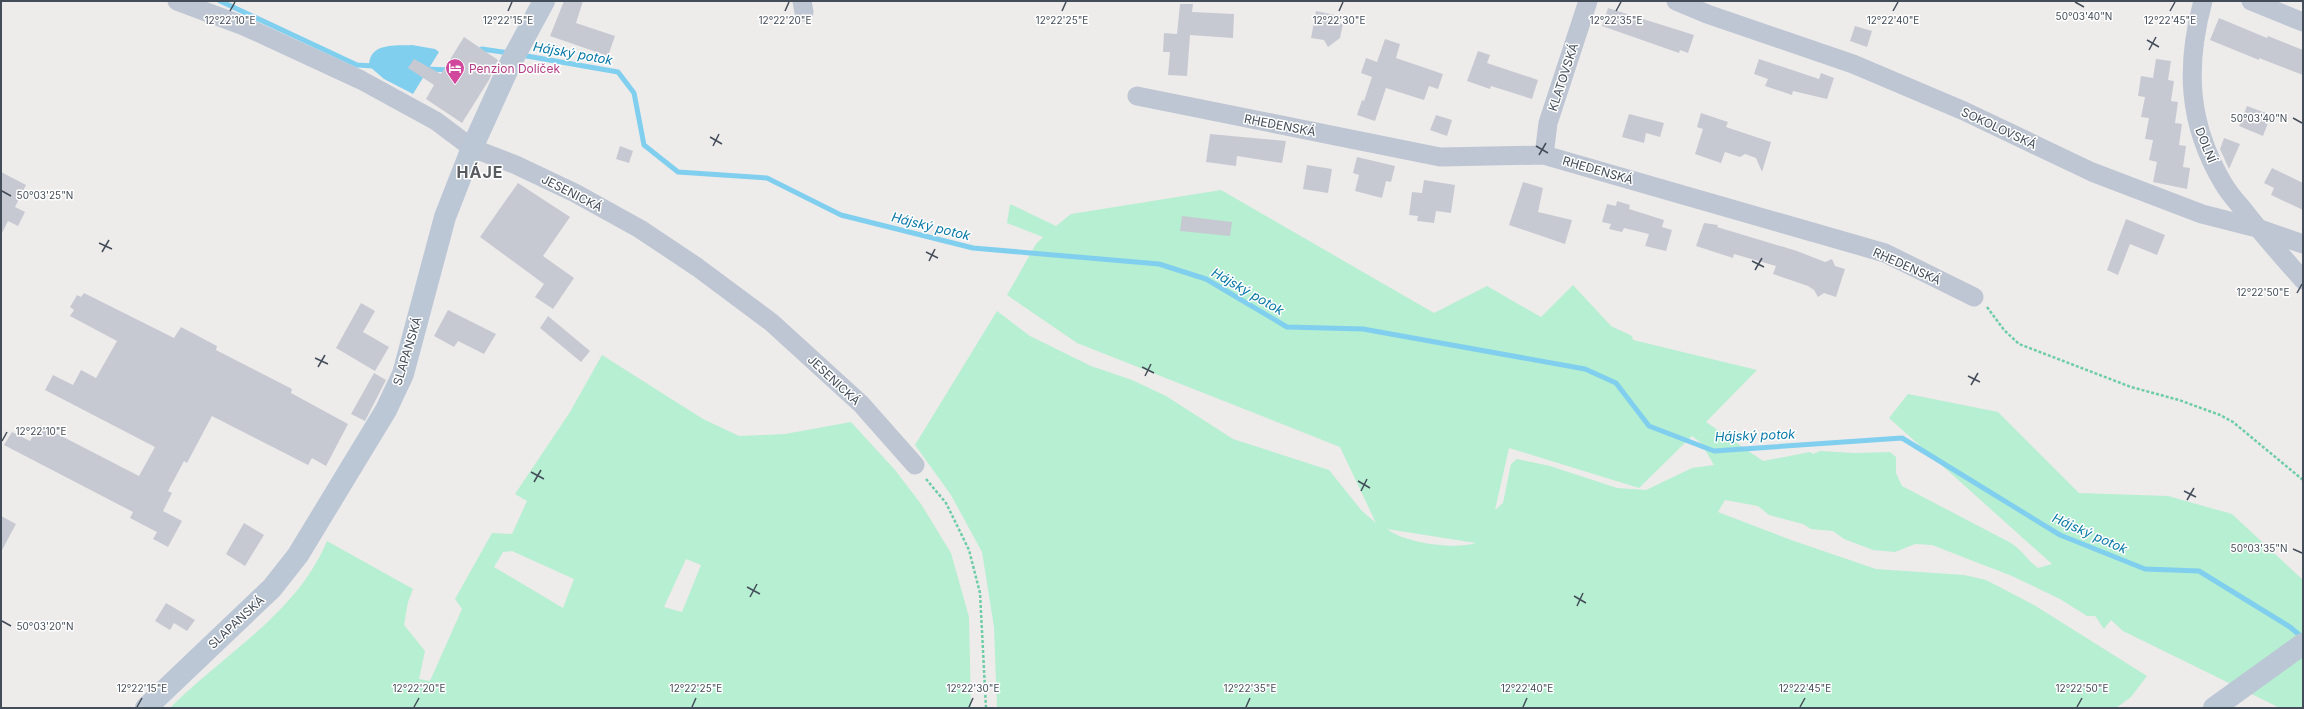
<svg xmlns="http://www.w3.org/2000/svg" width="2304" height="709" font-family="Inter,sans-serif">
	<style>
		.green { fill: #b6efd1; fill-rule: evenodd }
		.water { fill: #81cfee }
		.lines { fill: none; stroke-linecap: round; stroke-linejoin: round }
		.stream { stroke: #81cfee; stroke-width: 5 }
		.building { fill: #c7c9d2 }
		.path { stroke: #6dcea6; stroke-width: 2.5; stroke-dasharray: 3 2; stroke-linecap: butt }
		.street { stroke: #bdc6d2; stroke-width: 19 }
		.secondary { stroke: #bcc7d6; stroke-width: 22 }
		.ticks { fill: none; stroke: #434d59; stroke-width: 1.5 }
		.labels { text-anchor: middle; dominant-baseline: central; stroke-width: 3; stroke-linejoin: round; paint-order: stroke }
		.hotel-label { font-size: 12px; fill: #b23c85; stroke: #fff; text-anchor: start }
		.street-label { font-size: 12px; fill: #434d59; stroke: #fff }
		.water-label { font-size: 13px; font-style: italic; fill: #0779a8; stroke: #fff }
		.district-label { font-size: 16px; font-weight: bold; letter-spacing: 1px; fill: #585b60; stroke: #fff }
		.ticks-label { font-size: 10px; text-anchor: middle; fill: #434d59; stroke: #fff; stroke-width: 3; stroke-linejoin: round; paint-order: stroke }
	</style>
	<rect width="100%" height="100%" fill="#eeebeb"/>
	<path class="green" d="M1221,190l213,123 53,-27 54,31 32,-32 38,41 21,10 1,4 124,30 -51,52 57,39 47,-9 3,2 7,-3 34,2 36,-1 6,5v16l6,13 109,57c11,7 17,18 27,25l14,-4 -163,-146 19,-24 90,18 81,81 89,3 64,18 71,66v128h-23l-157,-77 -12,-11 -7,9 -9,-13h-8l-27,-17 -48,-23 -80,-31 -17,-1 -20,8 -22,-2 -29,-11 -11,-8 -22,-2 -8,-5 -34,-9 -11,-9 -33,-6 -7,12 73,28 85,29 88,6 22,5 48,25 113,71 -16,21 -15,11h-1119l-3,-81 -12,-75 -31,-57 -36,-50 82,-134 33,25 61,30 41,14 34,16 67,43 96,31 33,41 14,12 -36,-76 -263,-104 -70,-48 29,-51 7,-7 -36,-14 3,-19 46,22 15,-12zM1692,436l9,7 13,22 -22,3 -46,22 -29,-2 -67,-22 -33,-7 -6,5 -8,39 -8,7 14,-62 130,40zM1387,529l89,14c-22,7 -71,0 -89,-14z
		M602,355l101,64 36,17 46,-2 66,-12 44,48 26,34 30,49 18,64 2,91h-801c54,-55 126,-93 157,-167l86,48 -5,13 -4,23 21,26 -6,28 11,2 32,-72 -7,-10 37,-66 20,1 15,-33 -12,-7 55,-82zM512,551l62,28 -11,29 -69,-41 9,-15zM686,559l15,6 -19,47 -18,-5z"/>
	<path class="water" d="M412,45l23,4 4,3 -26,42 -29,-15 -15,-13c0,-24 27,-20 43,-21z"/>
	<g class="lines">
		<path class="stream" d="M220,1l137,64 17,1
			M477,52l5,-3 27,4
			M521,55l97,17 16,21 10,52 34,27 89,6 74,37 132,33 186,16 47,15 81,48 76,2 222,40 31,14 33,43 65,25 188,-13 158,97 85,34 54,2 91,56 13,11
			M426,69l24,1"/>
	</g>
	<path class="building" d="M564,1h19l-7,22 39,13 -7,20 -58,-20z
		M1180,4h13l-1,8 42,2 -1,24 -43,-3 -3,41 -19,-1 2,-23h-7l1,-19 13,1z
		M1608,8l86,27 -6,18 -8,-3 -1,3 -77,-27z
		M1316,11l24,5 -1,7 4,1 -3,14 -12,9 -4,-7 -13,-2z
		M2219,18l48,20 1,-2 35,14v25l-44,-17v2l-49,-20z
		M1855,26l17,5 -5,16 -17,-6z
		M464,37l34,23 -9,20 -27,43 -36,-24 8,-14 -26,-17 6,-9 27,15z
		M1385,39l15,5 -4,14 47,16 -5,15 -9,-3 -5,14 -38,-12 -11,33 -18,-6 5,-15 2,1 8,-24 -11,-4 5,-15 11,4z
		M1478,51l12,4 -3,8 51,17 -6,19 -41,-13 -1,3 -23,-8z
		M1759,59l60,20 2,-6 13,5 -7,21 -34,-8 -1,4 -27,-9 3,-7 -14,-5z
		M2156,59l15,2 -3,19 6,1 -3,20 7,1 -3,21 7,1 -3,21 7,1 -3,21 7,1 -3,21 -34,-7 4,-20 -8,-2 4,-20 -8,-1 4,-21 -8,-1 4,-20 -7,-1 3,-20 12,2z
		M2247,106l24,9 -8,21 -24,-10z
		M1701,113l27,9 -2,5 45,15 -9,30 -6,-14 -11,-4 -5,3 -15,-5 -4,11 -26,-9 8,-25 -6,-2z
		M1629,114l35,9 -4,14 -14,-4 -2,10 -22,-6z
		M1436,115l16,5 -5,16 -17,-6z
		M1210,134l76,7 -4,22 -45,-7 -1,10 -30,-4z
		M2224,138l16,6 -11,25 -9,-20z
		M620,146l13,5 -4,12 -13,-4z
		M1357,157l38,9 -4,16 -5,-1 -4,17 -27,-7 4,-16 -6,-2z
		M1307,165l25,4 -4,24 -25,-4z
		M2272,168l31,15v27l-32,-15 3,-7 -10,-5z
		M1,172l25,13 -11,22 10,5 -7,14 -10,-5 -7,14z
		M1424,180l31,5 -4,28 -15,-2 -2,12 -17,-2 1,-5 -9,-1 3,-23 10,1z
		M1523,182l20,6 -5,24 34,8 -7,24 -56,-19z
		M518,183l52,34 -27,39 31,22 -21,31 -18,-12 9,-13 -64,-47z
		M1617,201l13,4 -1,4 35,11 -2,7 10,3 -6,21 -21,-5 4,-12 -25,-6 -2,4 -13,-3 2,-5 -9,-2 5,-18 9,2z
		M1182,216l50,6 -2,14 -50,-5z
		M2126,219l39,16 -8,20 -27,-11 -12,31 -11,-5z
		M1704,223l14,2 -1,2 80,24 28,11 7,-3 3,7 10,3 -9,28 -12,-4 -6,4 -4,-7 -6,-4 -35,-12 3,-8 -42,-12 -1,4 -37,-12z
		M84,293l90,45 7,-11 36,19 -1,4 76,39 -1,4 57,31 -22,42 -14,-8 -4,7 -96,-49 -25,47 -3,-2 -16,30 4,2 -9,18 19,10 -14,26 -15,-8 4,-7 -27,-14 3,-6 -129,-67 8,-13 18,9 10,-16 99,51 16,-29 -110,-57 8,-15 20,10 8,-15 15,8 21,-37 -47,-25 4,-6 -4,-3 7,-12 4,2z
		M361,303l14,8 -12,21 26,15 -14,24 -39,-23z
		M448,310l48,24 -12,20 -26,-13 -4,6 -20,-11z
		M548,316l42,35 -9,11 -41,-34z
		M374,373l12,7 -21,41 -14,-7z
		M1,516l15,8 -15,28z
		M244,523l20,12 -19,31 -19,-12z
		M166,603l29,17 -8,11 -13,-8 -4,7 -15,-9z"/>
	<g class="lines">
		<path class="path" d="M1987,307l17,23 15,14 112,43 48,13 41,15 13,7 70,58
			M926,479l20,24 23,47 11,43 6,115"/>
		<path class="street" d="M177,1l67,25 117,54 75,41 36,27 44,17 59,28 65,36 57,38 74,55 90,82 54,61
			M802,1l2,11
			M1676,1l31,13 146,50 111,47 128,61 110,42 55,14 46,16
			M2203,1c-18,66 -15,123 20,182 5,9 12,17 19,25 19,25 40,48 61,72
			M2251,1l52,21
			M1137,96l303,61 104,-2 341,98 89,44
			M1544,155l4,-32 40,-122"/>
		<path class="secondary" d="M146,708l126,-120 26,-33 88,-145 17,-36 42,-157 27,-69 39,-86 33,-61
			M2214,708l89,-64"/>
	</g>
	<path class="ticks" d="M2075,2l9,5M230,11l5,-9M508,11l4,-9M785,11l4,-9M1062,11l4,-9M1339,11l4,-9M1616,11l5,-9M1893,11l5,-9M2170,11l5,-9M2147,40l12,7M2149,50l7,-13M2293,118l9,5M710,137l12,7M713,146l6,-12M1536,146l12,7M1539,155l7,-12M2,191l9,5M99,243l13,6M102,252l7,-12M926,252l12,6M929,261l6,-12M1752,261l12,6M1755,270l7,-12M2297,293l5,-9M315,358l13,6M318,367l7,-12M1142,367l12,6M1145,376l6,-12M1968,376l12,6M1971,385l7,-12M2,441l5,-9M531,472l13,7M1358,481l12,7M534,482l7,-12M1361,491l6,-12M2184,491l12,6M2187,500l7,-12M2293,549l9,4M747,587l13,7M1574,596l12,7M750,597l7,-13M1577,606l6,-13M2,621l9,5M137,707l5,-9M414,707l5,-9M692,707l4,-9M969,707l4,-9M1246,707l4,-9M1523,707l4,-9M1800,707l5,-9M2077,707l5,-9"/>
	<defs>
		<g id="hotel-pin" transform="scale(1)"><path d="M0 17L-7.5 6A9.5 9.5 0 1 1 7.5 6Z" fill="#d1479c" stroke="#fff"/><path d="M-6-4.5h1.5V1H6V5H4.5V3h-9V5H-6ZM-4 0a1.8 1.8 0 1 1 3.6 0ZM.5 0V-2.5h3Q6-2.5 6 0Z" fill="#fff"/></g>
	</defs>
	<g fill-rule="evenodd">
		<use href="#hotel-pin" x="455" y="68"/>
	</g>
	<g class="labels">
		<g class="hotel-label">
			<text x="469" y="68">Penzion Dolíček</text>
		</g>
		<g class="street-label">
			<text transform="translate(1563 77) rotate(-72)">KLATOVSKÁ</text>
			<text transform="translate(1280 125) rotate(11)">RHEDENSKÁ</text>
			<text transform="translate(1999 128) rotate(25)">SOKOLOVSKÁ</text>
			<text transform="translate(2206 145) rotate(68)">DOLNÍ</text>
			<text transform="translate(1598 170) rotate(16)">RHEDENSKÁ</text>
			<text transform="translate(572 193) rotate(27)">JESENICKÁ</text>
			<text transform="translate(1907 266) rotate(24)">RHEDENSKÁ</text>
			<text transform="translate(407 351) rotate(-73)">SLAPANSKÁ</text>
			<text transform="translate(834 380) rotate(43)">JESENICKÁ</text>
			<text transform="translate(236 622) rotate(-43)">SLAPANSKÁ</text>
		</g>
		<g class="water-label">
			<text transform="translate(573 53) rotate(10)">Hájský potok</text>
			<text transform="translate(931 226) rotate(14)">Hájský potok</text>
			<text transform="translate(1248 291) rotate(30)">Hájský potok</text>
			<text transform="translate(1755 435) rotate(-2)">Hájský potok</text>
			<text transform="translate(2090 533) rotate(24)">Hájský potok</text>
		</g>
		<g class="district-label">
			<text x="480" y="172">HÁJE</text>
		</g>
	</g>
	<g class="ticks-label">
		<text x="2084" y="20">50°03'40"N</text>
		<text x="230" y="24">12°22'10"E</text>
		<text x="1339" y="24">12°22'30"E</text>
		<text x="508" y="24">12°22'15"E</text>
		<text x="785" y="24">12°22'20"E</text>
		<text x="1062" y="24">12°22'25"E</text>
		<text x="1616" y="24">12°22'35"E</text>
		<text x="1893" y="24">12°22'40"E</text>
		<text x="2170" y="24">12°22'45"E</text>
		<text x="2259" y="122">50°03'40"N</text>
		<text x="45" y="199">50°03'25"N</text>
		<text x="2263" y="296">12°22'50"E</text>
		<text x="41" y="435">12°22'10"E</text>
		<text x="2259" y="552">50°03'35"N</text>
		<text x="45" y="630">50°03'20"N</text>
		<text x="142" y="692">12°22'15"E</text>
		<text x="419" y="692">12°22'20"E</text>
		<text x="696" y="692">12°22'25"E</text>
		<text x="973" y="692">12°22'30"E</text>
		<text x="1250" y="692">12°22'35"E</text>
		<text x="1527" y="692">12°22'40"E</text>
		<text x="1805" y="692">12°22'45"E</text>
		<text x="2082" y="692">12°22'50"E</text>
	</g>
	<rect width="2304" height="709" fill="none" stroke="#434d59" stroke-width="4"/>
</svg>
